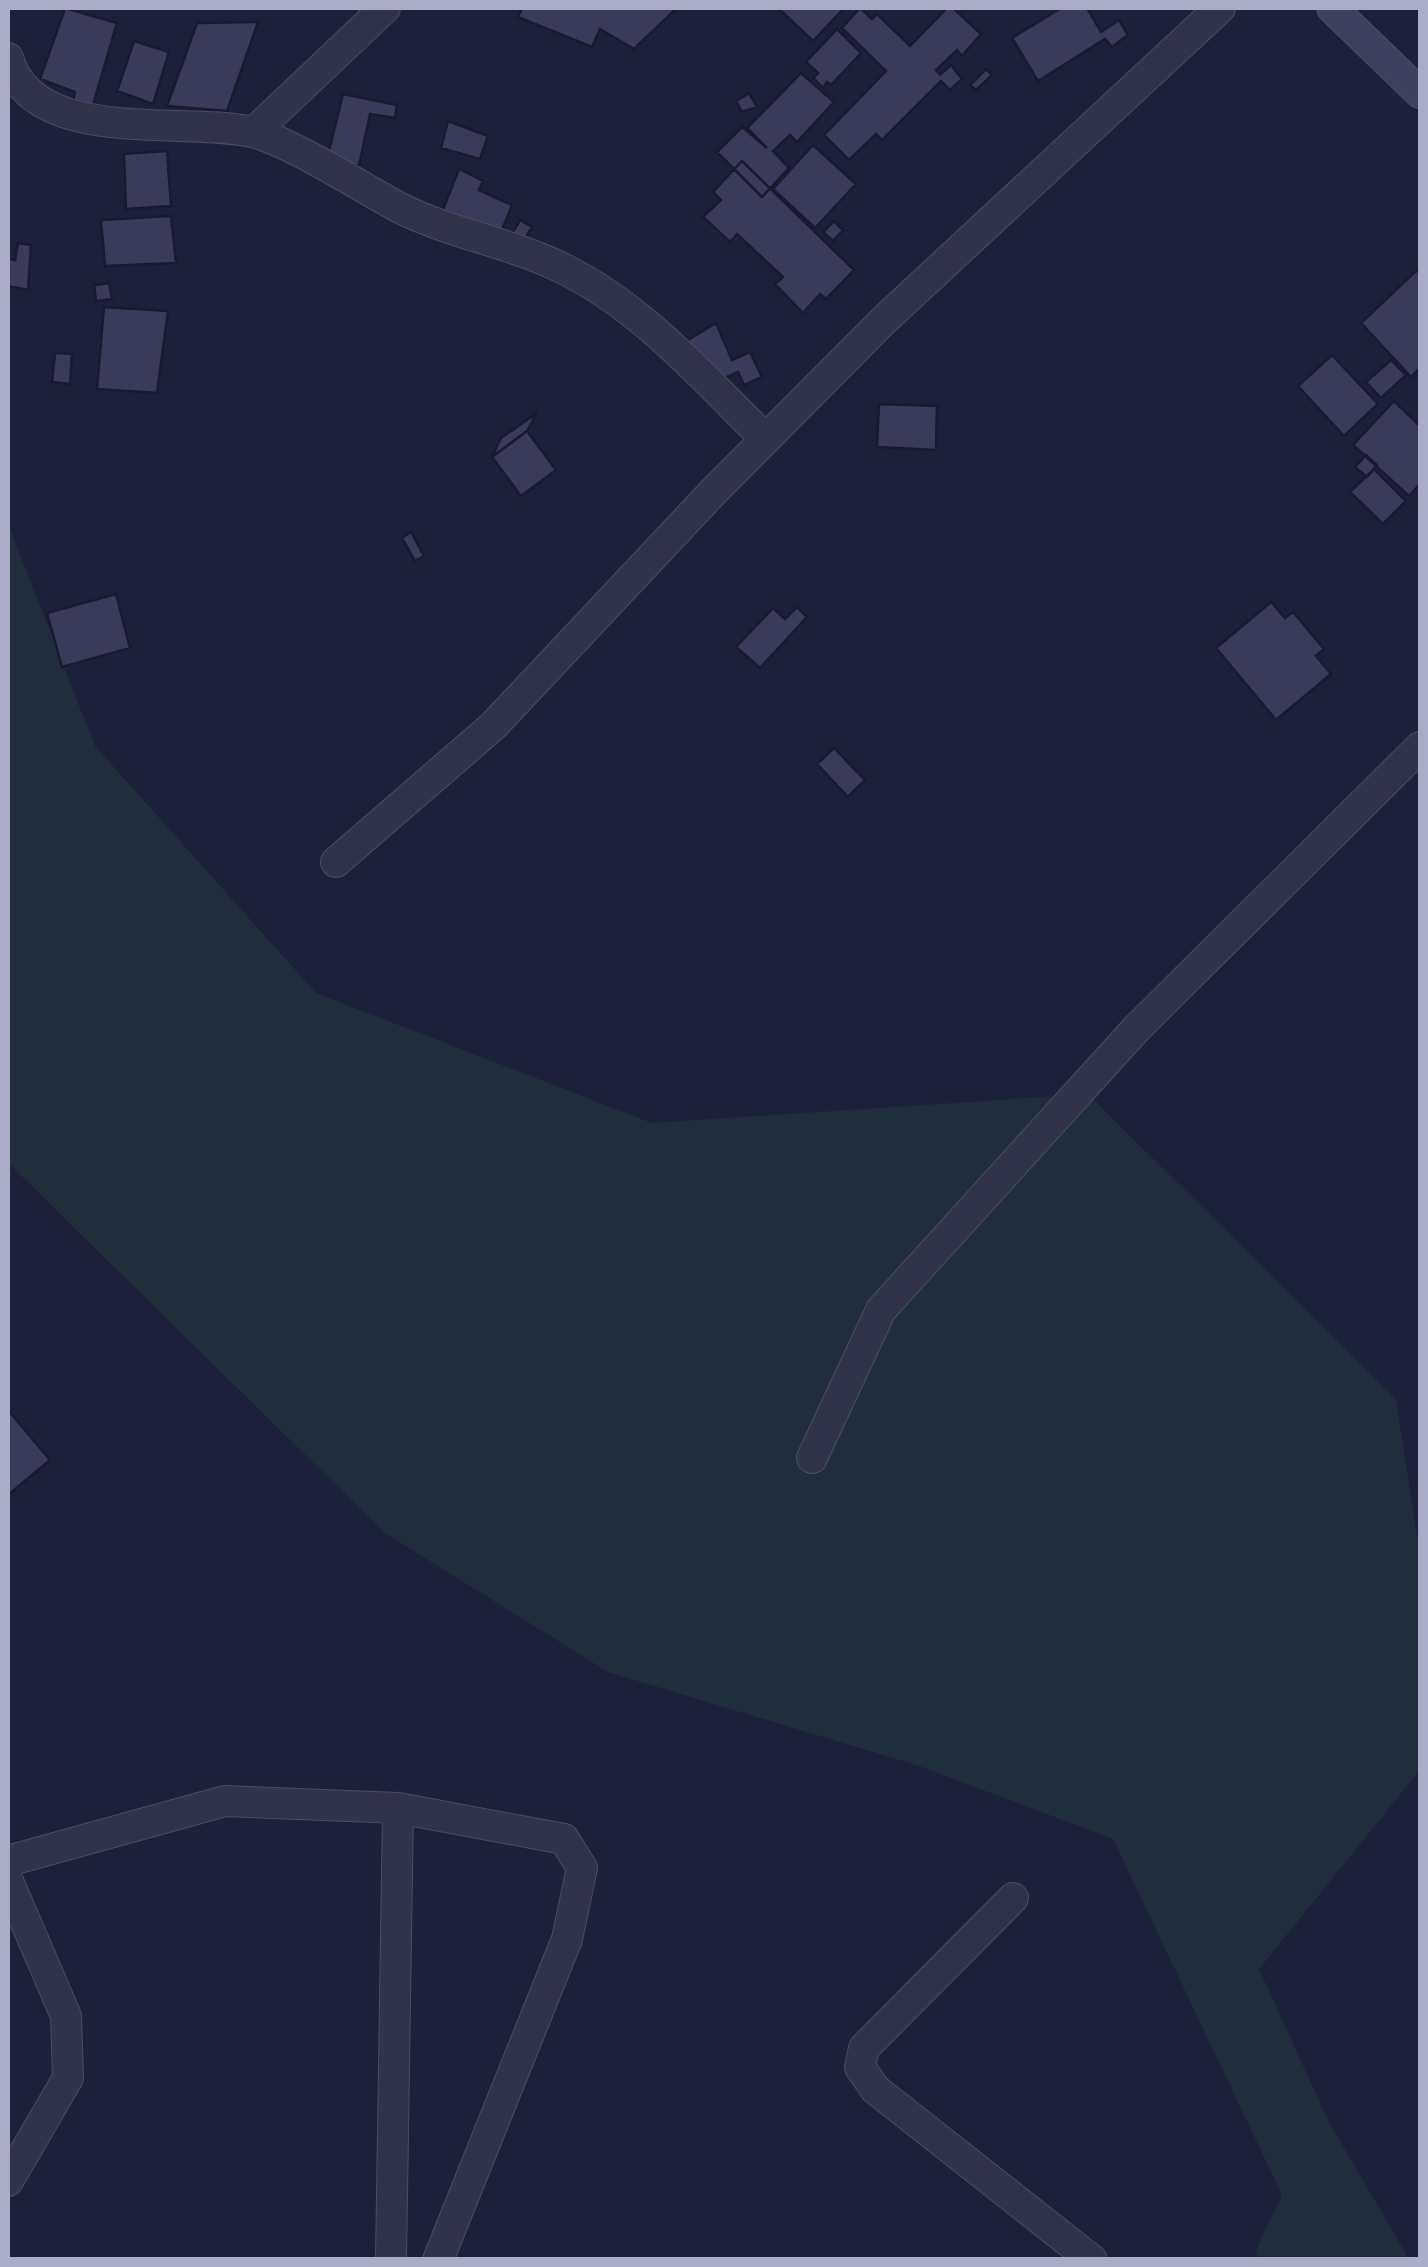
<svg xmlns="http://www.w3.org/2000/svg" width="1428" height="2267" font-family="Inter,sans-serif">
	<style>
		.green { fill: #1f2e3a }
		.building { fill: #393b59; stroke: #191a2f; stroke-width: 2.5 }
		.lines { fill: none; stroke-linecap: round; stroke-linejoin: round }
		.street-casing { stroke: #4c4d64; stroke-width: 32 }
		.secondary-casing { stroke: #4c4d64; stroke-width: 32 }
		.street { stroke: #313349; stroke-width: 30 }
		.secondary { stroke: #3f405d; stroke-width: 30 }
	</style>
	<rect width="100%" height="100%" fill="#1d2039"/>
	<path class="green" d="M8,524l87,222 221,247 336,130 436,-29 308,305 24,156v215l-161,199 70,153 80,137h-149l-5,-7 27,-57 -169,-356 -194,-73 -311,-94 -223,-139 -377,-370z"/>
	<path class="building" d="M65,8l52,15 -26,89 -20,-3 4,-17 -35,-13z
		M522,8h155l-43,41 -34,-20 -8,18 -74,-30z
		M778,8h66l-31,33z
		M860,8l12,11 5,-5 33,32 37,-38h6l28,26 -19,22 -5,-6 -21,20 4,5 11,-10 11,14 -12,11 -9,-9 -59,59 -6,-6 -27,26 -25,-25 62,-64 -44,-43z
		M1061,8h26l14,24 18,-12 9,15 -16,12 -7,-8 -67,42 -26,-43z
		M258,22l-31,89 -60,-5 30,-83z
		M837,29l24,24 -30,32 -4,-3 -4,6 -10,-10 5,-5 -12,-11z
		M134,41l35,11 -16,52 -36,-13z
		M986,69l6,6 -16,15 -6,-5z
		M801,73l33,29 -37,40 -7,-7 -17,16 16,17 -27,29 -45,-45 25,-25 25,21 -20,-20z
		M749,93l8,14 -15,5 -6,-11z
		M343,94l54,11 -2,13 -25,-4 -11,52 -32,-7z
		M448,121l40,15 -8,23 -39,-11z
		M813,145l43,39 -41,44 -42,-39z
		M167,151l4,55 -45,3 -2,-55z
		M742,161l112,109 -28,29 -6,-5 -17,19 -28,-29 8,-7 -46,-43 -7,8 -27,-25 18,-17 -8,-8z
		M459,169l24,12 -4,9 33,15 -12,30 -58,-23z
		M171,216l5,47 -71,3 -4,-46z
		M520,220l12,7 -12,20 -12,-7z
		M834,221l9,9 -10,11 -10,-9z
		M18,243l13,2 -3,45 -20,-4v-27l7,1z
		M1417,270l3,4v94l-9,9 -50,-54z
		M109,283l3,16 -16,2 -2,-16z
		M104,307l64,4 -11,82 -60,-4z
		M716,323l16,37 18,-8 12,25 -18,8 -6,-13 -33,15 -22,-44z
		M55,353l17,1 -2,30 -18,-2z
		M1332,355l46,49 -34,32 -46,-50z
		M1391,360l15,15 -25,23 -15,-16z
		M1394,401l26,25v58l-11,12 -56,-51z
		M879,404l58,2 -1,44 -59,-3z
		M537,413l-10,18 -35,26 9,-19z
		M527,431l29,39 -35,26 -29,-39z
		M1366,455l11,10 -10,12 -12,-10z
		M1374,469l32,32 -23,23 -33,-32z
		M411,532l13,24 -9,5 -13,-23z
		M116,594l14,54 -68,19 -15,-54z
		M1271,602l14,16 8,-6 31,37 -8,7 15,18 -55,46 -60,-72z
		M797,607l10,10 -47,51 -24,-21 37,-39 12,11z
		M834,748l31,32 -17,17 -31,-33z
		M8,1410l42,50 -42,35z"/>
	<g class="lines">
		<g class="street-casing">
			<path id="street" d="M8,58c24,89 175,58 244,74 38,9 110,56 148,76 52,26 112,35 164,61 79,39 139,109 202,170
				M254,132l131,-124
				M336,862l157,-136 221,-235 169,-170 337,-313
				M812,1458l69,-148 256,-282 283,-281
				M398,1808l166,31 18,29 -15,71 -129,321
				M8,1861l217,-60 173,7 -7,452
				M8,1881l58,135 2,62 -60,103
				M1013,1898l-149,150 -4,19 15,22 217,171"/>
		</g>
		<g class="secondary-casing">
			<path id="secondary" d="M1332,8l88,85"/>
		</g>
		<use href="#street" class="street"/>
		<use href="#secondary" class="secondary"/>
	</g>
	<rect width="1428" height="2267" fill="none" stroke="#abacc6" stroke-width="20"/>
</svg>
